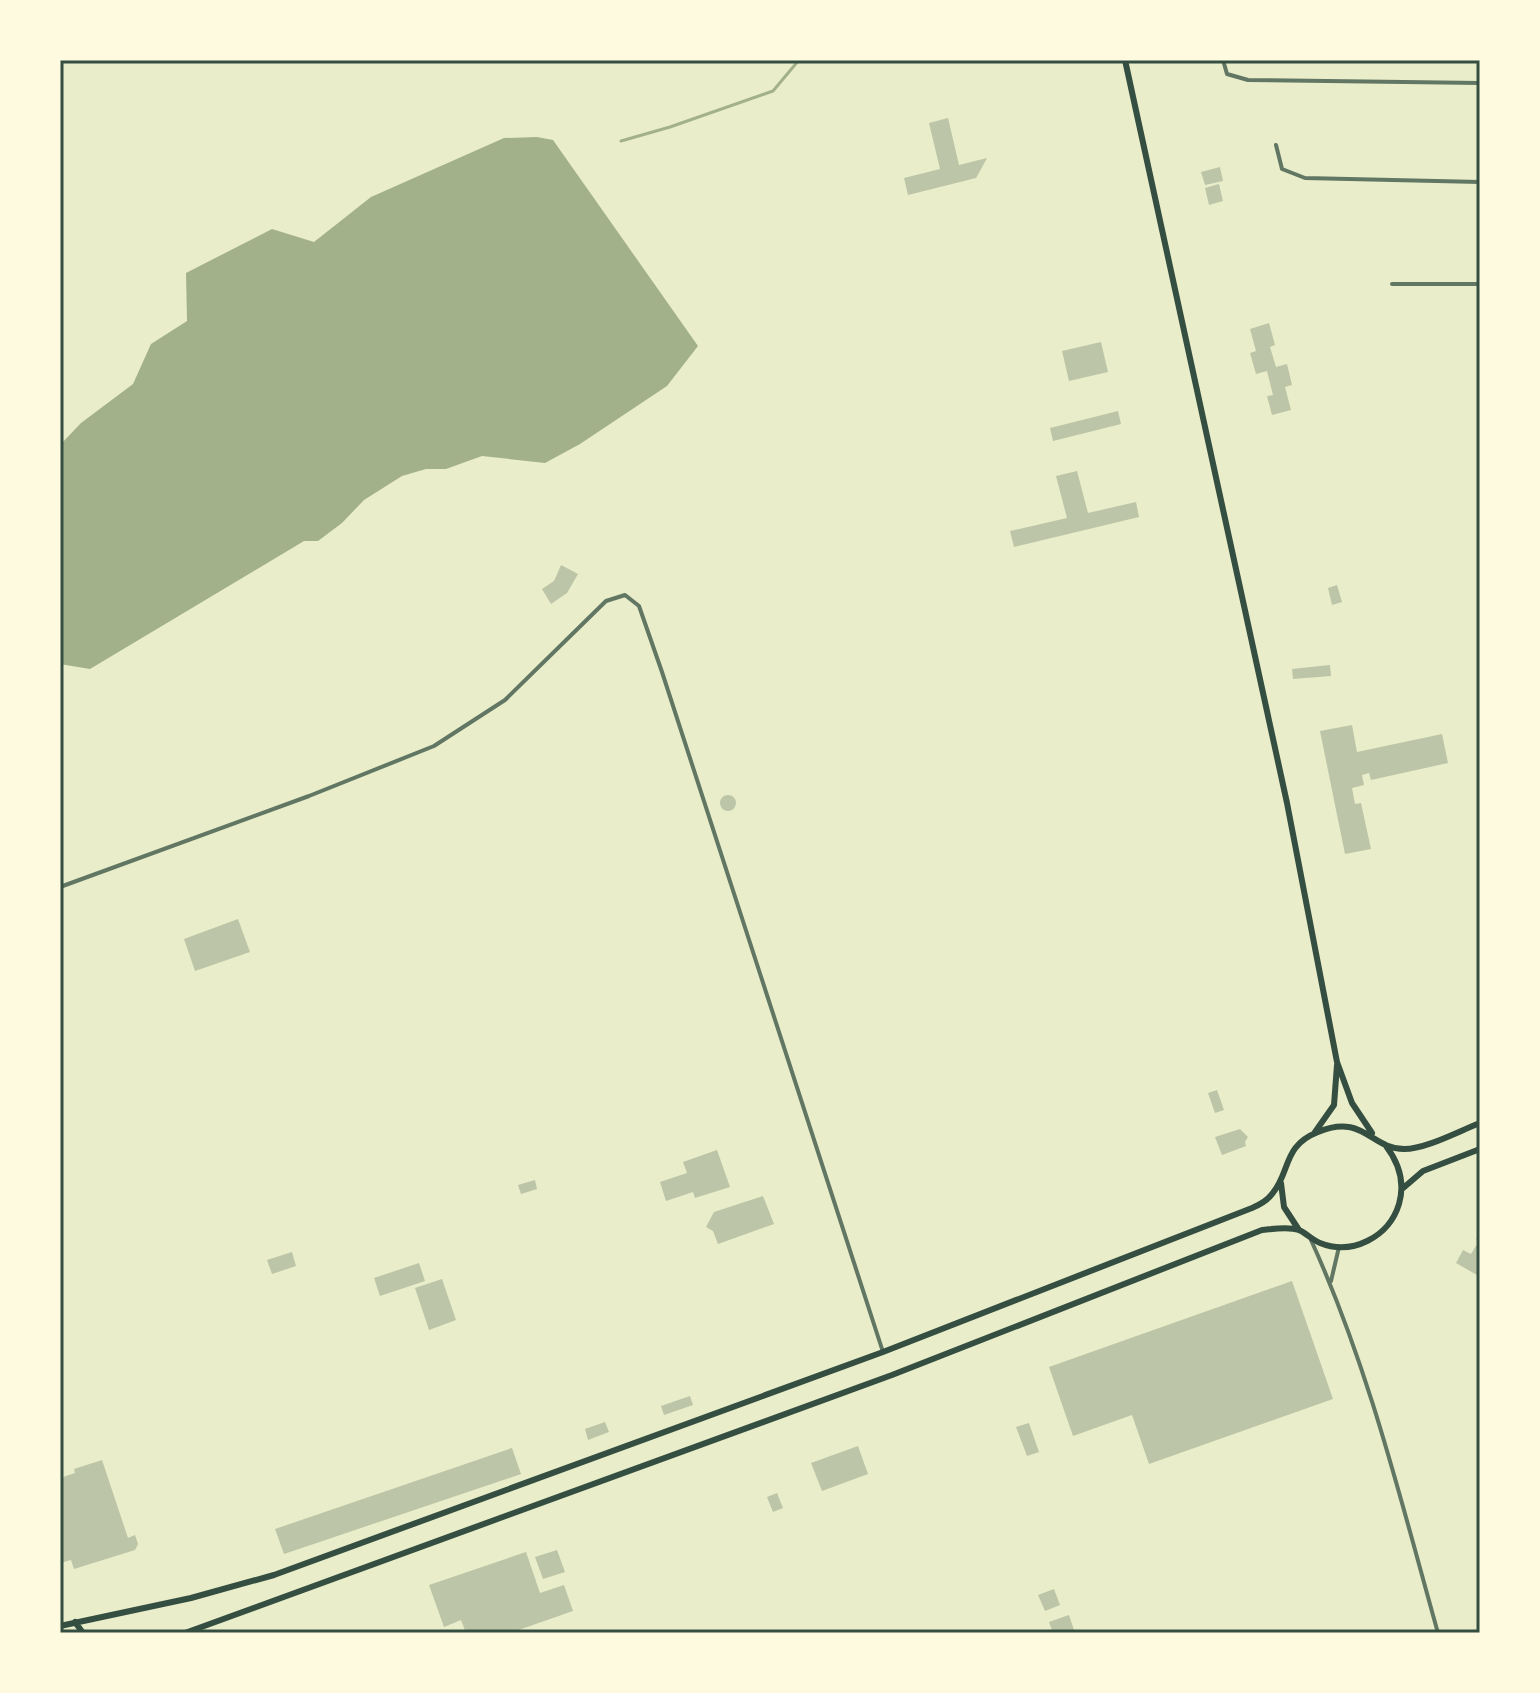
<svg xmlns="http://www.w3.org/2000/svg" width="1540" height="1693" font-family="'Noto Sans',sans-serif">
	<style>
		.water { fill: #a3b18a }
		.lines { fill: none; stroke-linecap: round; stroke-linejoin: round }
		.stream { stroke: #a3b18a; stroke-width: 3 }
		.building { fill: #bcc5a7 }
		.minor { stroke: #617663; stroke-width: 4 }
		.primary { stroke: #344e41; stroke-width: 6 }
		.neatline { fill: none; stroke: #344e41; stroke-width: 3 }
	</style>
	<rect width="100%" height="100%" fill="#e9edc9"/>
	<path class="water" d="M537,137l16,3 145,206 -31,40 -87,58 -35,19 -63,-7 -36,13h-20l-24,7 -38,24 -22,23 -24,18h-14l-214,128 -30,-5v-219l21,-22 52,-39 18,-40 36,-23 -1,-48 86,-44 42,13 57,-45 133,-59z"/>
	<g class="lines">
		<path class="stream" d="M621,141l49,-14 103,-36 26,-31"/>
	</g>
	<path class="building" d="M948,118l11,47 28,-7 -7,13 -4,7 -68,17 -4,-17 36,-9 -11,-46z
		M1220,167l3,14 -18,4 -4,-13z
		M1219,184l4,17 -14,4 -4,-17z
		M1269,323l6,22 -5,2 6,20 11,-3 5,21 -7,2 6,23 -19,5 -5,-19 6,-1 -6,-24 -11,3 -6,-21 6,-2 -6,-22z
		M1101,342l7,30 -39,9 -7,-30z
		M1118,411l3,13 -68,17 -3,-13z
		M1077,471l11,42 48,-11 3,15 -125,30 -4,-16 57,-13 -11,-42z
		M561,565l17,9 -11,19 -16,11 -9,-15 12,-8z
		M1337,585l5,17 -10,3 -4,-17z
		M1330,665l1,11 -38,3 -1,-10z
		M1352,725l5,27 85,-18 6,29 -77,17 -2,-7 -7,2 2,10 -12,3 3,16 6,-1 10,46 -26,5 -25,-123z
		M720 803a8 8 0 1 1 16 0a8 8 0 1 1-16 0Z
		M238,919l12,33 -55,19 -11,-32z
		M1217,1090l7,20 -9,3 -7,-20z
		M1240,1129l8,8 -3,5 1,4 -24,9 -7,-18z
		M717,1150l13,37 -35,11 -2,-6 -27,9 -6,-19 27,-9 -4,-11z
		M535,1180l2,9 -16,5 -3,-9z
		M763,1196l11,28 -56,20 -5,-13 -7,-4 8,-15z
		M1480,1233v38l-3,4 -21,-12 7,-13 8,4 8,-13 -3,-1z
		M292,1252l4,14 -24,8 -5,-14z
		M419,1263l6,18 -45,15 -6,-18z
		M442,1279l14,41 -27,10 -14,-42z
		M1292,1281l41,118 -184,65 -17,-49 -59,21 -24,-69z
		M690,1396l3,9 -29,10 -3,-9z
		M605,1422l4,10 -21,8 -3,-11z
		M1029,1423l10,29 -12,4 -11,-29z
		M858,1446l10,28 -46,17 -11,-28z
		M512,1448l9,26 -237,80 -9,-25z
		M102,1460l26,78 7,-3 3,9 -3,6 -61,19 -3,-9 -11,3v-85l15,-5 -1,-4z
		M777,1493l6,15 -10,4 -6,-15z
		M557,1550l8,22 -22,7 -8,-22z
		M526,1552l14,41 24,-8 9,26 -63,22h-44l-5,-13 -17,7 -15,-42z
		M1054,1589l6,16 -15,6 -7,-16z
		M1069,1615l6,18h-22l-4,-11z"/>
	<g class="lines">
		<path class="minor" d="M1223,60l4,14 21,6 232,3
			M1276,145l6,24 23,9 175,4
			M1392,284h88
			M60,887l249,-91 125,-50 71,-46 101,-99 19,-6 14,11 23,66 221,680
			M1311,1240c57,125 90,261 127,393
			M1331,1281l8,-34"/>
		<path class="primary" d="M1125,60l162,743 50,259 15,41 20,30
			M1315,1132l19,-27 3,-40
			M1281,1183l3,24 15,23
			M1402,1189l21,-18 57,-22
			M75,1622l8,11
			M60,1626l131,-28 83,-23 609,-223 369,-144c7,-3 15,-7 20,-14 19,-22 10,-48 46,-62 45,-19 53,17 86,17 22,0 55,-18 76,-26
			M185,1633l707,-258 370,-145c11,-1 26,-4 37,0 7,3 13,10 21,13 32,13 69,-6 79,-39 6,-21 0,-41 -13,-58"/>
	</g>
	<rect width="1540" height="1693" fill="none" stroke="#fefae0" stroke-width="124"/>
	<rect x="62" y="62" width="1416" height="1569" class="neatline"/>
</svg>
